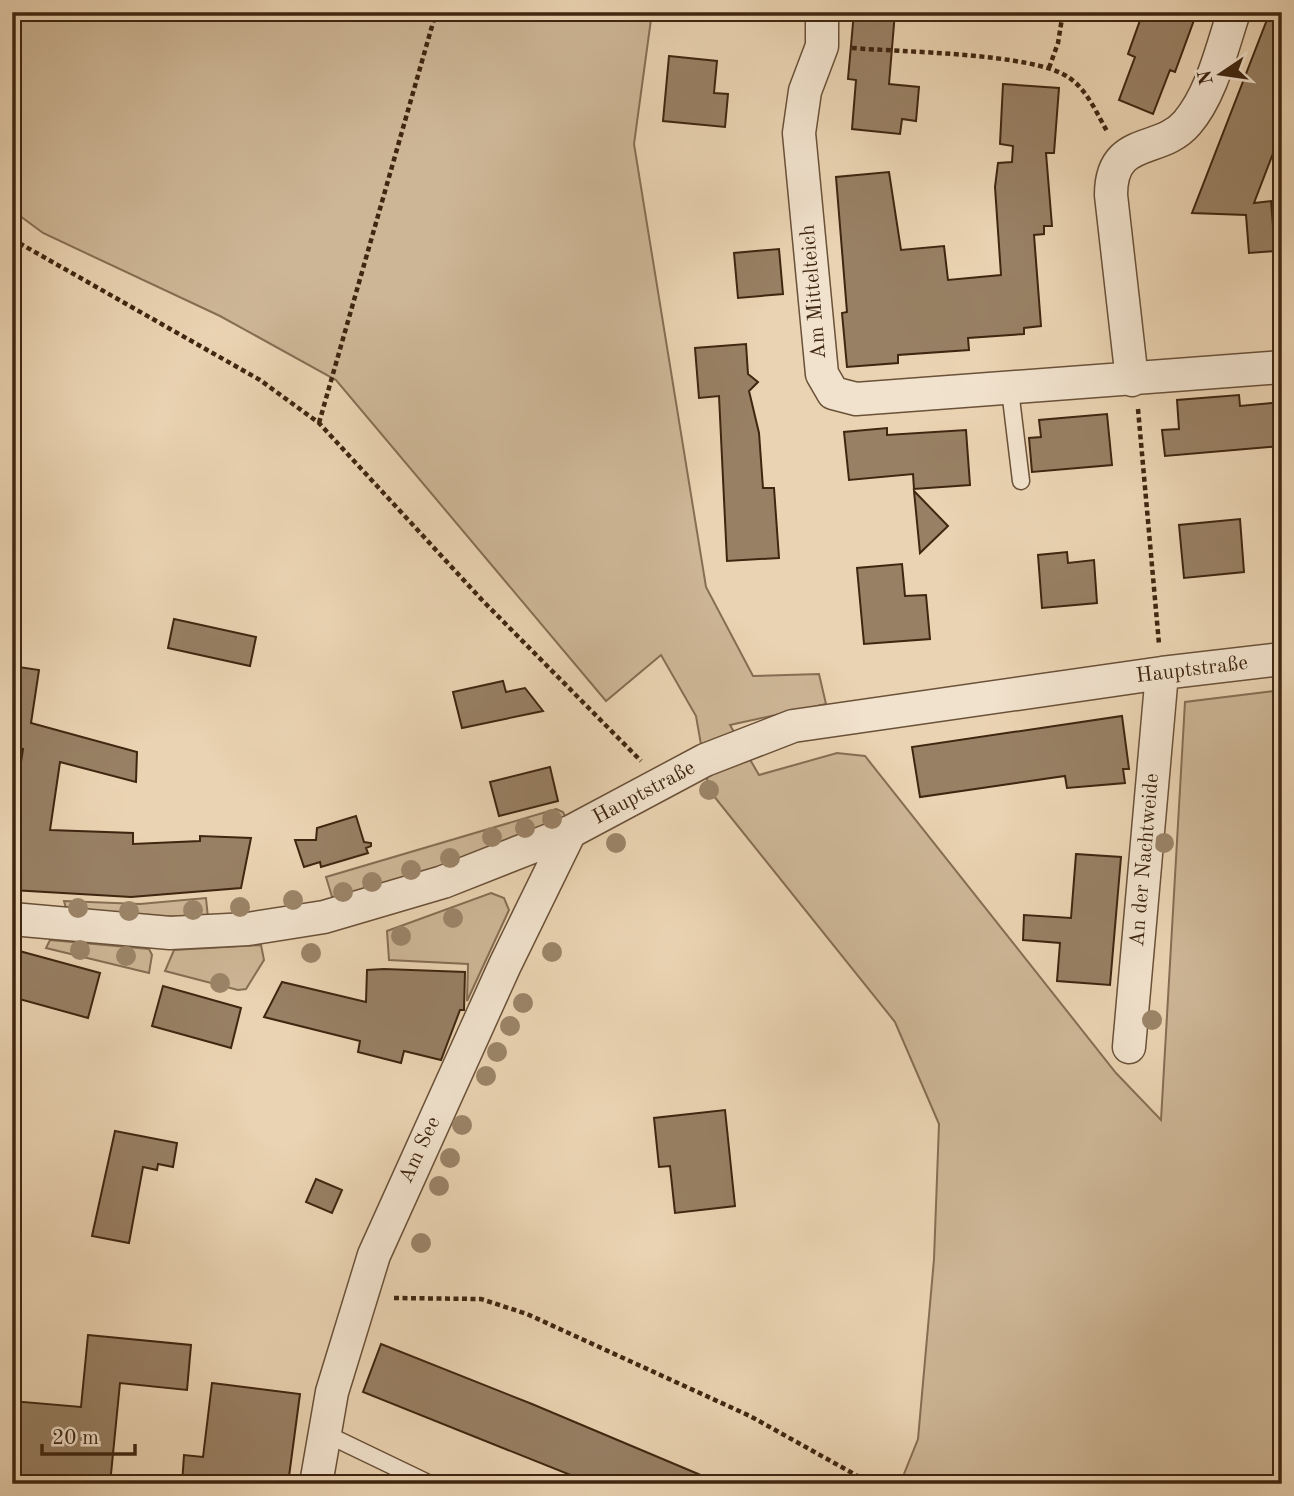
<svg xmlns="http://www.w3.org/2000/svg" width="1294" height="1496" font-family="'Old Standard TT',serif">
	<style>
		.green { fill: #cdb696; stroke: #866e53; stroke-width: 2 }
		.building { fill: #988064; stroke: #3f2610; stroke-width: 2 }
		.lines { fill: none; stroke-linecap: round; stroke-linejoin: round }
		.service-casing { stroke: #6a5138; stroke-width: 19 }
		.minor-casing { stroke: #6a5138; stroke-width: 35 }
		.path { stroke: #3f2610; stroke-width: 4.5; stroke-dasharray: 5 3.5; stroke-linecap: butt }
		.service { stroke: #f1e2cd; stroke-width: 16 }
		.minor { stroke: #f1e2cd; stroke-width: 32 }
		.tree { fill: #9b8468 }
		.labels { text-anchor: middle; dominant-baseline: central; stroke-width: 7; stroke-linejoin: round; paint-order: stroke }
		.street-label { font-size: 21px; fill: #3f2610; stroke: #f1e2cd }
	</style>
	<rect width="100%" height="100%" fill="#ead3b2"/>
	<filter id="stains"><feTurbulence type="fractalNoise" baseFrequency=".00286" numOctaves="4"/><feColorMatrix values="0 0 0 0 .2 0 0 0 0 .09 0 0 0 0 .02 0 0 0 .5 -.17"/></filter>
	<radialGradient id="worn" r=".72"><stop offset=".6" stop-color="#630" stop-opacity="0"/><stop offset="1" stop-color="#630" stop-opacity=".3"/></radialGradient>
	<path class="green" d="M12,12h640l-18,132 72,443 47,89 66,-2 7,30 -96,21 29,50 78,-22 28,3 251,317 45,47 24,-418 97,-12v794h-382l18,-45 16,-180 5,-135 -44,-102 -186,-232 -13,-74 -35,-61 -55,46 -270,-321 -116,-64 -177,-83 -31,-23z
		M556,809l7,3 4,8 -101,38 -133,42 -7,-23z
		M491,893l13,5 5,12 -42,91 1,-37 -79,-4 -2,-29z
		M206,898l2,20 -141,-6 -3,-11 76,3z
		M50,940l99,9 3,6 -3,18 -103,-25z
		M261,945l3,15 -18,29 -8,1 -73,-19 9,-21z"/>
	<path class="building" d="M854,12h41l-6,72 30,3 -3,34 -14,-2 -2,15 -48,-5 4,-49 -8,-1z
		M1143,12h54l-22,60 -5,-2 -17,44 -34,-14 16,-43 -7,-3z
		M1270,12h12v118l-28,73 17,-2 4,50 -26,2 -3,-38 -54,-2z
		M669,56l48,5 -3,32 14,1 -3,33 -62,-6z
		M1003,84l56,4 -5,65h-8l6,73h-8v8l-10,1 7,91 -17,2v6l-56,4 1,12 -71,5v8l-51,4 -5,-54 5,-1 -11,-135 53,-5 12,78 43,-4 4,34 53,-5 -6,-88 3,-24 14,-1 1,-16 -13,-2z
		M779,249l4,45 -45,4 -4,-45z
		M746,344l2,30 10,8 -9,9 10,42 4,55h11l5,70 -52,3 -8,-165 -20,2 -4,-50z
		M1239,395l1,11 42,-4v44l-117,10 -3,-26 17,-1 -2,-29z
		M1107,414l5,51 -80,7 -3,-34 12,-1 -2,-17z
		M887,428v7l79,-5 4,55 -56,4 -1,-15 -64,6 -5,-48z
		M914,491l34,35 -28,27z
		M1240,519l4,53 -60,6 -5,-53z
		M1067,552l1,11 26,-3 3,43 -55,5 -4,-53z
		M902,564l3,32 21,-1 4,44 -66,5 -7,-76z
		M174,619l82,18 -6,29 -82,-18z
		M12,666l27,4 -8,53 106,29 -1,30 -76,-20 -10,68 83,3v11l67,-3v-5l51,2 -10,50 -110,9 -119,-7v-69l11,-72 -11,-1z
		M503,681l3,11 19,-4 18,23 -81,17 -9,-36z
		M1122,716l7,53h-6l2,14 -58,5 -2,-12 -145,21 -8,-50z
		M550,767l8,34 -59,15 -9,-34z
		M356,816l8,26 7,1v3l-5,2 2,5 -47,14 -1,-5 -16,5 -9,-27h21l1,-12z
		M1076,854l45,3 -11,128 -53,-4 3,-38 -37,-3 1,-25 47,3z
		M12,949l88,24 -12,45 -76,-21z
		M384,969l81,3 -1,38h-4l-19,50 -37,-9 -3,12 -43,-11 2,-11 -96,-24 18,-35 84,20 1,-32z
		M163,986l78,22 -10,40 -79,-22z
		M725,1110l10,96 -60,7 -5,-47 -11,1 -5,-49z
		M115,1131l62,12 -4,24 -15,-3 -1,6 -14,-3 -14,76 -37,-7z
		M316,1179l26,11 -10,23 -26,-11z
		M88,1335l103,10 -4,45 -67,-7 -10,101h-98v-83l69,6z
		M381,1344l151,60 190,80h-129l-230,-92z
		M212,1383l88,11 -12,90h-106l2,-29 19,2z"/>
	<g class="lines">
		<g class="service-casing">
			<path id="service" d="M1010,390l11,91
				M324,1433l106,51"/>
		</g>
		<g class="minor-casing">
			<path id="minor" d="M822,12v34l-17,45 -6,42 23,241 11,19 23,6 426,-32
				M1132,380l-21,-185c0,-60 49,-40 76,-72 25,-29 35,-76 47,-111
				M12,919l158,14 78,-4 76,-12 119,-35 127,-50 135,-72 88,-34 369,-53 120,-14
				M1129,1047l33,-374
				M316,1484l16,-92 42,-137 131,-290 65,-133"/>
		</g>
		<path class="path" d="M852,48c48,4 181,5 216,29 19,12 29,37 40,56
			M1049,68l9,-25 5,-31
			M12,239l248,141 59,43 163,177 159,161
			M1138,409l21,235
			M319,423l117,-411
			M394,1298l87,1 46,15 223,102 122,68"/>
		<use href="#service" class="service"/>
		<use href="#minor" class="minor"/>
	</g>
	<g class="tree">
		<circle cx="709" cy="790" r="10"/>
		<circle cx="552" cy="819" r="10"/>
		<circle cx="525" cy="828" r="10"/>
		<circle cx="492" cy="837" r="10"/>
		<circle cx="616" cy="843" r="10"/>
		<circle cx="1164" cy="843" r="10"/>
		<circle cx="450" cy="858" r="10"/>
		<circle cx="411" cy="870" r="10"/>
		<circle cx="372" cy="882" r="10"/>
		<circle cx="343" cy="892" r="10"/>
		<circle cx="293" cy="900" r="10"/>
		<circle cx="240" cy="907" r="10"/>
		<circle cx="78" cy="908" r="10"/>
		<circle cx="193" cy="910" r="10"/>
		<circle cx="129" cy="911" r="10"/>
		<circle cx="453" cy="918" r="10"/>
		<circle cx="401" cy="936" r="10"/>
		<circle cx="80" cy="950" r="10"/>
		<circle cx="552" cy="952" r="10"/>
		<circle cx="311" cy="953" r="10"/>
		<circle cx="126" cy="956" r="10"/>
		<circle cx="220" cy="983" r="10"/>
		<circle cx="523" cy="1003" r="10"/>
		<circle cx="1152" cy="1020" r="10"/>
		<circle cx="510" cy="1026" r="10"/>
		<circle cx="497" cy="1052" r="10"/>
		<circle cx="486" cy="1076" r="10"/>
		<circle cx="462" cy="1125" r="10"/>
		<circle cx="450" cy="1158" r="10"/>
		<circle cx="439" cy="1186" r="10"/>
		<circle cx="421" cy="1243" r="10"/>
	</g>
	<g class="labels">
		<g class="street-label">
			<text transform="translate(814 292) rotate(-95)">Am Mittelteich</text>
			<text transform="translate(1192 670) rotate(-7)">Hauptstraße</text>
			<text transform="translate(644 793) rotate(-28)">Hauptstraße</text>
			<text transform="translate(1145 860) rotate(-85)">An der Nachtweide</text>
			<text transform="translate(420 1150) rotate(-65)">Am See</text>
		</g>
	</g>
	<rect width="1294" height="1496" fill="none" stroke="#ead3b2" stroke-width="42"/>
	<rect x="14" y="14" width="1266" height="1468" fill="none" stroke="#3f2610" stroke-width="3.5"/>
	<rect x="21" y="21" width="1252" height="1454" fill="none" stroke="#3f2610" stroke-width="2"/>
	<g transform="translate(1221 74) rotate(257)" stroke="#f1e2cd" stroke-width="5" paint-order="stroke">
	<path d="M0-5L12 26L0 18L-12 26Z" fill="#3f2610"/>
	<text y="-10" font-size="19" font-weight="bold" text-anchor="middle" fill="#3f2610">N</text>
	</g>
	<path d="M42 1444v10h93v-10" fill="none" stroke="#3f2610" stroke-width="3.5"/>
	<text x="52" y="1444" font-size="21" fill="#3f2610" stroke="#f1e2cd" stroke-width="5" paint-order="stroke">20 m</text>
	<rect width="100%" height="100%" filter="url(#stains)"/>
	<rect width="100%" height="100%" fill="url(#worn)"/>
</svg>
